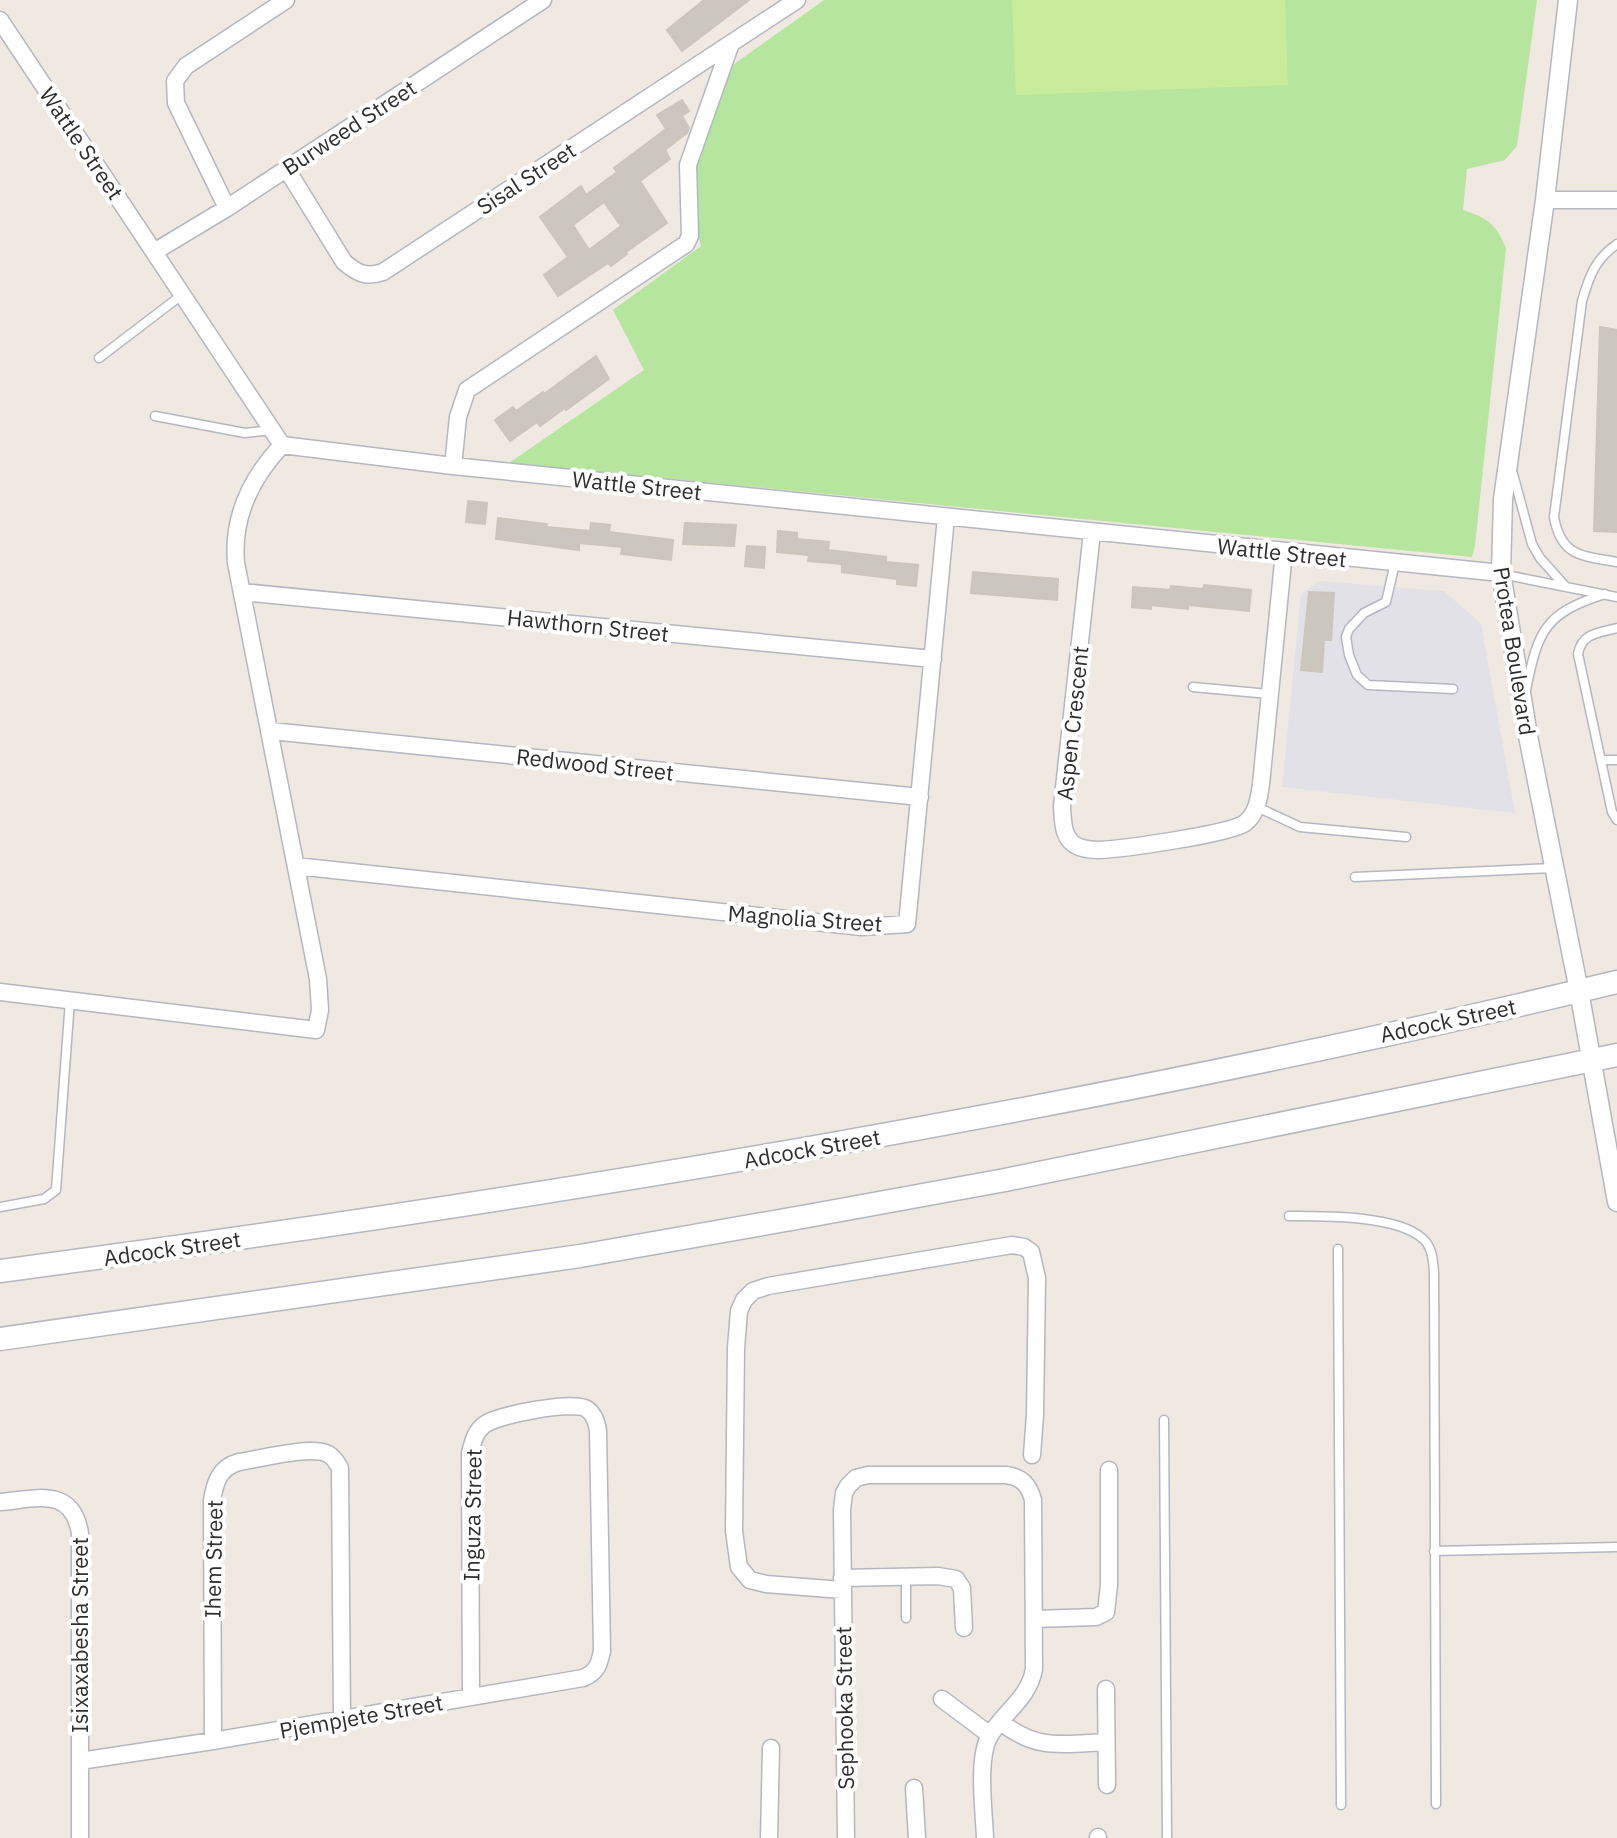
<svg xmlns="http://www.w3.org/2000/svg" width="1617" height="1838" font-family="'IBM Plex Sans',sans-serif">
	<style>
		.industrial { fill: #e3e1e8 }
		.green { fill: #b6e59e }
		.pitch { fill: #c9ec9a }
		.building { fill: #cbc7bf; stroke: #cbc5ba; stroke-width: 2; fill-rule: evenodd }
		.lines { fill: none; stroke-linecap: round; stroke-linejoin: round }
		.service-casing { stroke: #b4b7c1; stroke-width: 11 }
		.minor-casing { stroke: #b4b7c1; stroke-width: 19 }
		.tertiary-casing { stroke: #b4b7c1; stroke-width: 21 }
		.secondary-casing { stroke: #b4b7c1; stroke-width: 25 }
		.service { stroke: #fff; stroke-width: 8 }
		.minor { stroke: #fff; stroke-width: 16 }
		.tertiary { stroke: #fff; stroke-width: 18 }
		.secondary { stroke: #fff; stroke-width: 22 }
		.labels { text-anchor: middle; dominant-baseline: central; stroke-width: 8; stroke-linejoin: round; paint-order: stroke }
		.street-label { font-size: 22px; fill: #2e2e2e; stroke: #fff }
	</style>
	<rect width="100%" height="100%" fill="#efe9e1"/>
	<path class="industrial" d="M1319,581l125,10 37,33 34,189 -233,-26 19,-193z"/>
	<path class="green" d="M824,0h713l-20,146 -12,14 -38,9 -4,41c25,8 33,14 43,38l-31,298 -3,11 -963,-94 135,-93 -31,-60 88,-64 -6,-23 -1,-65 29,-86z"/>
	<path class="pitch" d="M1012,0h273l3,85 -272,10z"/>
	<path class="building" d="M704,0h45l-67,51 -15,-21z
		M682,100l7,11 -7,5 7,12 -2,5 -22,17 5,9 -30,22 27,42 -41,29 1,2 -16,12 -3,-3 -50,33 -14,-21 24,-18 -28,-40 41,-31 5,9 31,-23 -3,-4 52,-39 -9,-14zM604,202l17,24 -32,24 -16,-25z
		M1600,327l17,3v202l-23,-1z
		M596,356l13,23 -43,31 -1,-2 -25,18 -3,-4 -27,19 -15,-21 18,-13 3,4 27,-19 1,2z
		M468,501l19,2 -2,21 -19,-2z
		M498,518l49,6 -1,3 44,4 1,-8 19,2 -1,7 64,8 -2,20 -50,-6 1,-7 -43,-4v7l-83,-11z
		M685,523l51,2 -2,21 -51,-2z
		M778,531l19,2v6l32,3 -1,8 58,7v5l32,3 -2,21 -19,-2v-5l-55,-7v-8l-34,-3 1,-6 -32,-3z
		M747,546l18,1 -1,21 -19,-2z
		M973,572l85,7 -1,21 -86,-7z
		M1204,585l47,5 -2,21 -61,-6v4l-37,-4v4l-19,-2 1,-20 37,3 1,-4 32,3z
		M1309,592l25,1 -3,47h-7l-2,32 -21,-2z"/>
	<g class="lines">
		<g class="service-casing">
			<path id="service" d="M1617,244c-22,15 -28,33 -35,57l-28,216c7,40 29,39 63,45
				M99,358l84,-64
				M155,416l90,17 26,-3
				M1513,474l19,70 8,14 26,29
				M1395,563l-9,39 -22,11 -15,16 -3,8 3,18 8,20 11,10 85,4
				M1501,574l116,23
				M1617,628c-19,5 -35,5 -39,26l34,158 5,8
				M1193,687l76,7
				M1526,690c12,-60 19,-77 79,-96
				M1601,760h16
				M1257,807l43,20 106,10
				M1355,877l199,-9
				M0,1207l44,-8 12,-9 14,-190
				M1289,1216c33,0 107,-1 133,22 10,8 11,21 12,34l2,532
				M1338,1249l3,556
				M1164,1420l3,418
				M1434,1551l183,-4
				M906,1577v41"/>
		</g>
		<g class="minor-casing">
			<path id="minor" d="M0,20l282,425 171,21 1048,107
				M286,168l58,94c13,11 22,16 39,10l414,-272
				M1545,200h72
				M227,208l-51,-105 -1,-22 11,-15 100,-66
				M154,252l73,-44 316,-208
				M453,466l5,-49 9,-27 219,-146 4,-8 -2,-71 43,-122
				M1092,532l-30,274c1,13 0,31 13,39 7,4 16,5 24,5 23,-1 131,-16 146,-27 12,-9 14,-25 16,-39l23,-232
				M242,592l691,67
				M271,731l649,66
				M296,866l566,61 45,-3 39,-407
				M0,992l316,38 4,-20 -2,-31 -82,-416c-4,-46 15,-85 46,-118
				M0,1502c36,-3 72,-16 80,31v305
				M842,1578l96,-2 18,3 6,9 2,40
				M842,1590l-76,-6 -16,-4 -11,-13 -5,-36 2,-183 3,-37 5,-11 9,-9 15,-5 244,-41 12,2 7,5 6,26 -2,137 -3,40
				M1034,1619l62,-2 10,-5 3,-27v-115
				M1106,1689l1,96
				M942,1699l48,36
				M1001,1722c36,29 62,22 105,20
				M213,1741l-1,-241c3,-18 8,-33 27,-38 21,-3 72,-17 89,-8 6,3 9,9 12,14l2,251
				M80,1761l133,-20 370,-63c14,-6 16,-13 19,-27l-4,-220c-1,-8 -4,-17 -11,-22 -13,-9 -91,6 -103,16 -9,7 -11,17 -14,28l1,244
				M914,1788l3,50
				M769,1838l2,-90
				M846,1838l-4,-328 2,-17 4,-7 8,-8 12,-3h138c16,2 23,10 27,25l1,169c-5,30 -31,43 -45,68 -12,23 -5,74 -4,101
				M1098,1838v-1"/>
		</g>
		<g class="tertiary-casing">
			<path id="tertiary" d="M1568,0l-23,200 -42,299 -2,74 28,168 50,250 38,211"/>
		</g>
		<g class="secondary-casing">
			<path id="secondary" d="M0,1271c543,-72 1084,-161 1617,-289
				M0,1339l580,-83 228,-40 197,-36 612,-125"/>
		</g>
		<use href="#service" class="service"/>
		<use href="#minor" class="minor"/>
		<use href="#tertiary" class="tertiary"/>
		<use href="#secondary" class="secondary"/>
	</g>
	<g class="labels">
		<g class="street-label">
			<text transform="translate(349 127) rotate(-33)">Burweed Street</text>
			<text transform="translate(82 143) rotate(56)">Wattle Street</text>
			<text transform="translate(526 178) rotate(-33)">Sisal Street</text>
			<text transform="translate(637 485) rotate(6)">Wattle Street</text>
			<text transform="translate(1282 552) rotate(6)">Wattle Street</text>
			<text transform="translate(588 625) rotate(6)">Hawthorn Street</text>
			<text transform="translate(1515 651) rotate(81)">Protea Boulevard</text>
			<text transform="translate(1072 723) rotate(-84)">Aspen Crescent</text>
			<text transform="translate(595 764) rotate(6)">Redwood Street</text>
			<text transform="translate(805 918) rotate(4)">Magnolia Street</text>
			<text transform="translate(1448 1020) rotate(-12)">Adcock Street</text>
			<text transform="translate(812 1148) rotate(-10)">Adcock Street</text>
			<text transform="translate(172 1248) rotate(-8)">Adcock Street</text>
			<text transform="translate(472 1515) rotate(-89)">Inguza Street</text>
			<text transform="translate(213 1559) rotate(-89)">Ihem Street</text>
			<text transform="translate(79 1635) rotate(-90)">Isixaxabesha Street</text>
			<text transform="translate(844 1708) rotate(-91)">Sephooka Street</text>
			<text transform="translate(361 1716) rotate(-10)">Pjempjete Street</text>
		</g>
	</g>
</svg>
